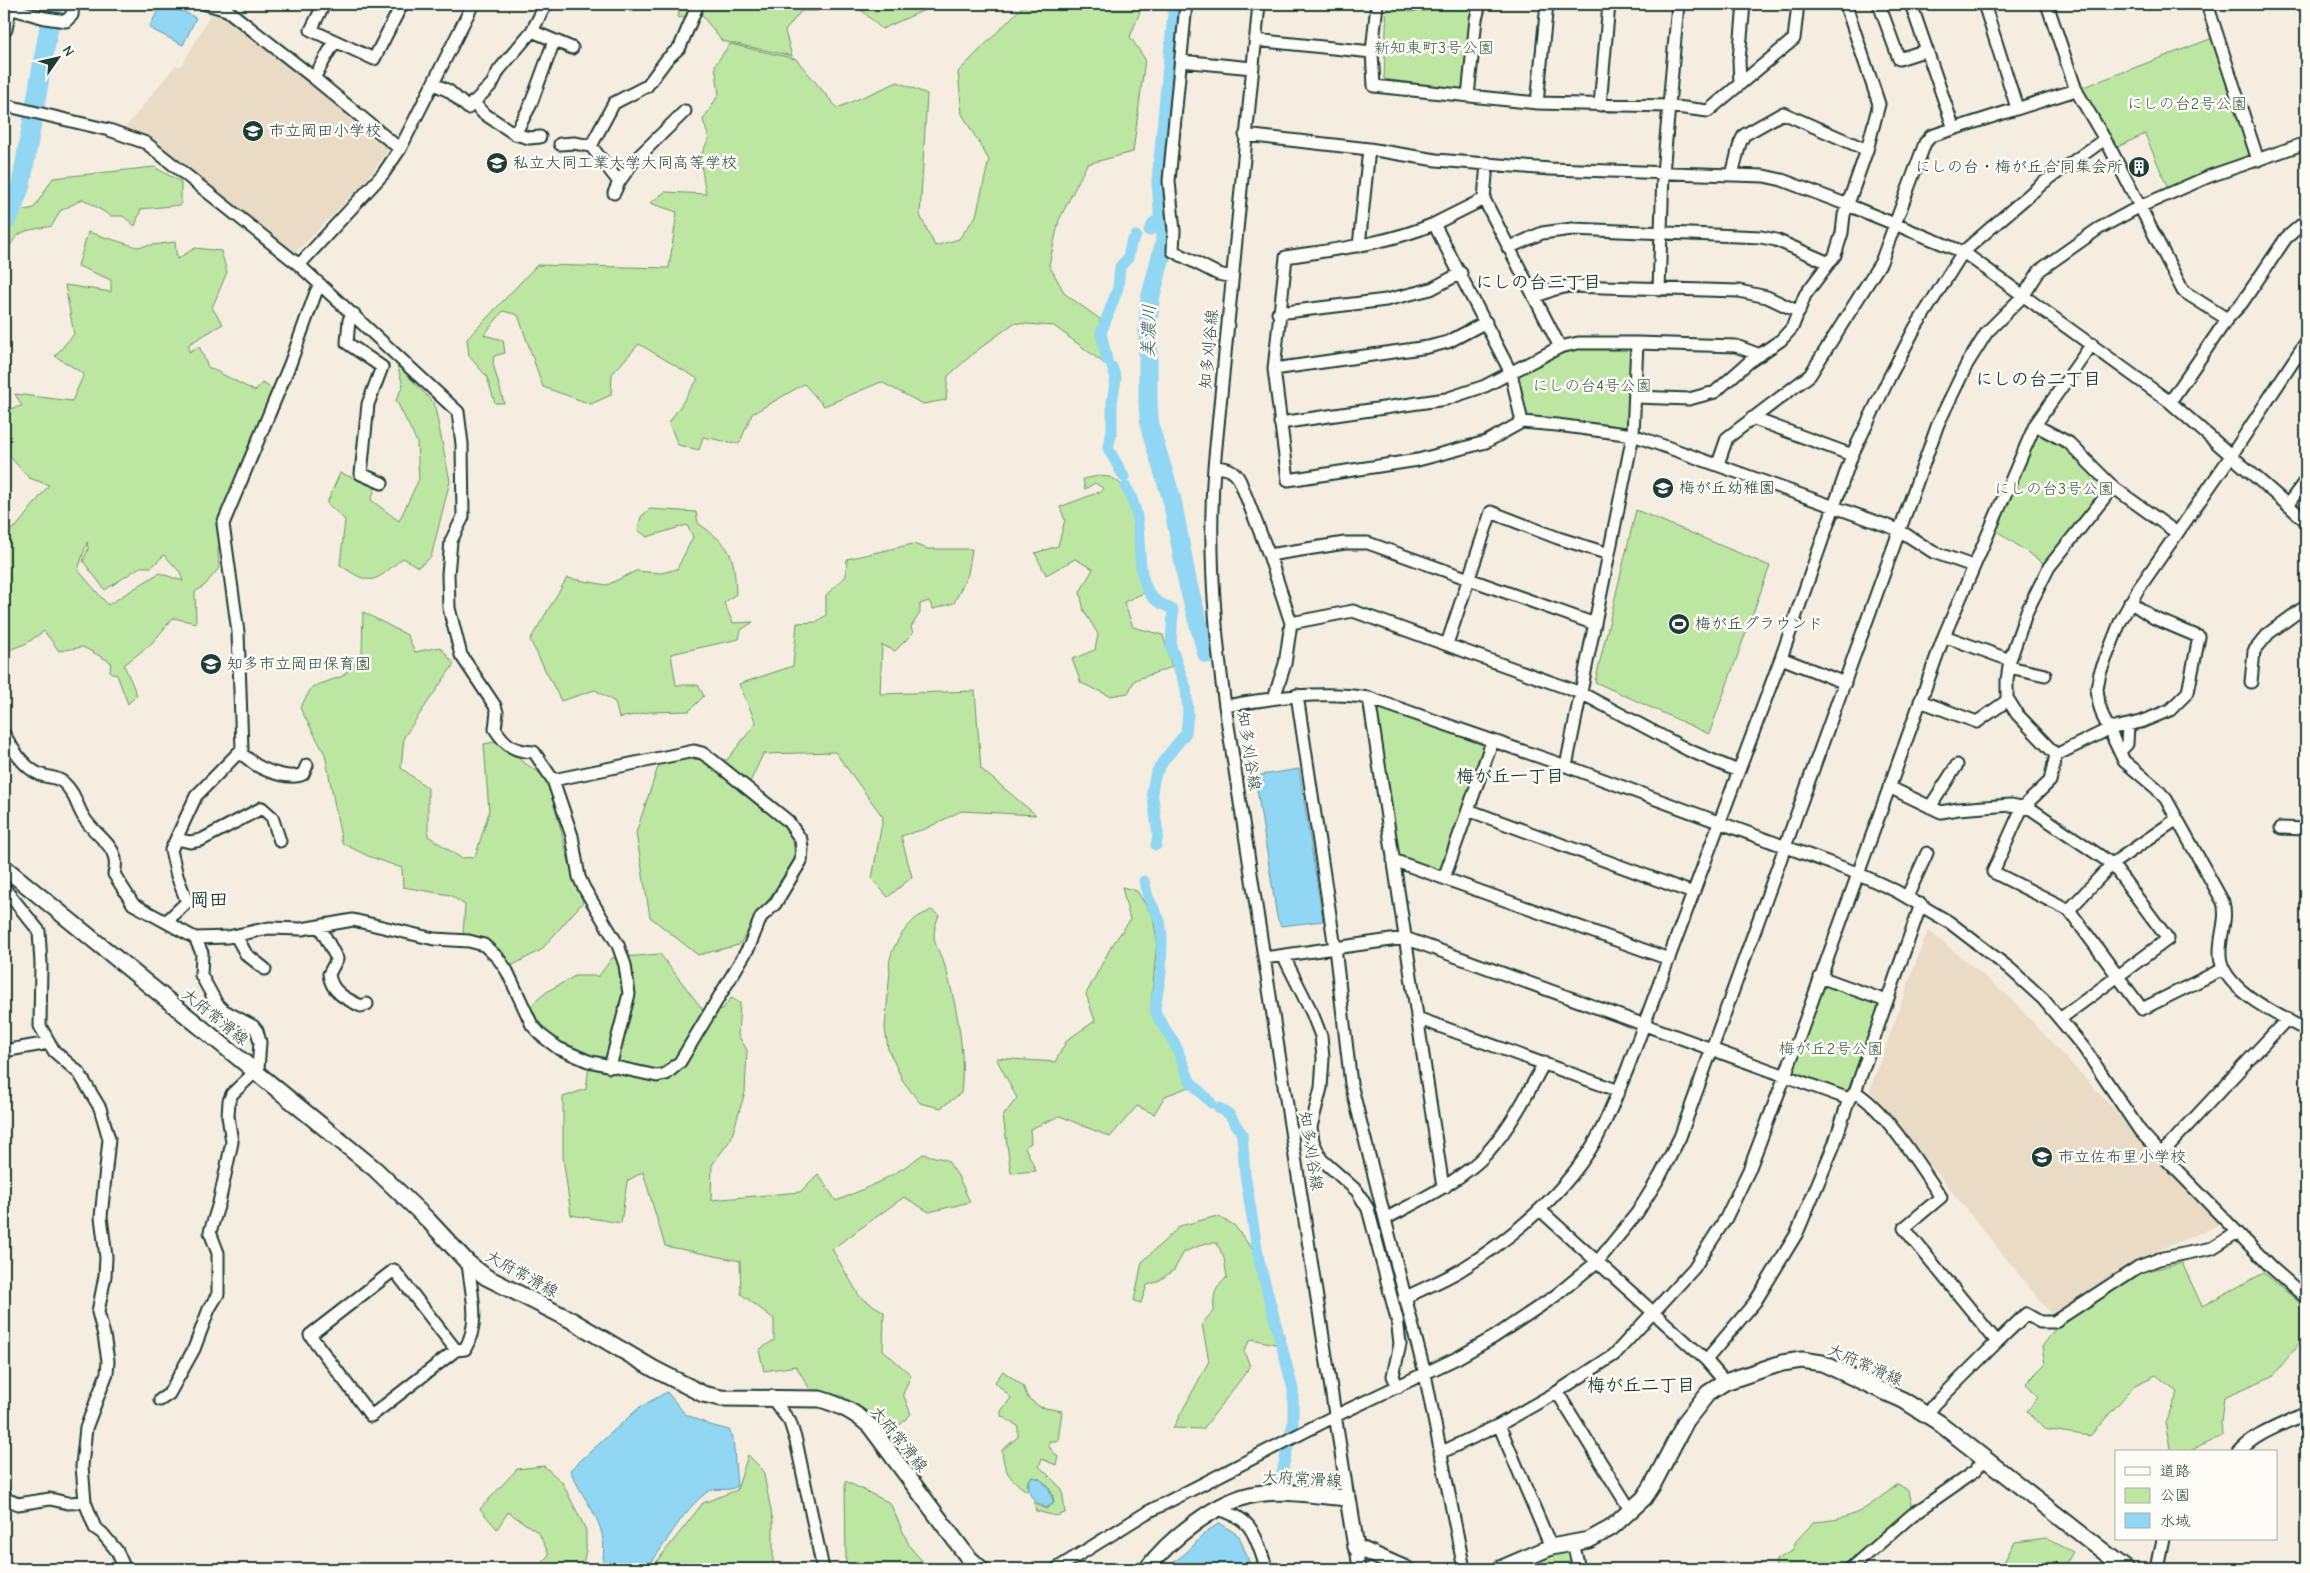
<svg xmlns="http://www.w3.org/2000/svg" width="2310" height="1573" font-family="'Comic Neue','Klee One',sans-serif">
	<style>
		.built { fill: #e9dbc4 }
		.green { fill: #bde6a2; stroke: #6e926b; fill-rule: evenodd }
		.water { fill: #91d6f2; stroke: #6399a6 }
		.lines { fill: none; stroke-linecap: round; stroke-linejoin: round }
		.canal { stroke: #91d6f2; stroke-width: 11 }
		.river { stroke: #91d6f2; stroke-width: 19 }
		.minor-casing { stroke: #1f3d34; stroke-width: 15 }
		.major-casing { stroke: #1f3d34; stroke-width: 19 }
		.minor { stroke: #fdfcf7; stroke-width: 11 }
		.major { stroke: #fdfcf7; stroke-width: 15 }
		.labels { text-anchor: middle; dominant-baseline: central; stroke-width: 5; stroke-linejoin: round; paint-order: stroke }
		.park-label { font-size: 16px; fill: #3f5f4a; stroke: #fdfcf7 }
		.poi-label { font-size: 16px; fill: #1f3d34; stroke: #fdfcf7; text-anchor: start }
		.street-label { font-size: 16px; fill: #1f3d34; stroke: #fdfcf7 }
		.neighbourhood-label { font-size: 18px; font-weight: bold; fill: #1f3d34; stroke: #fdfcf7 }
		.water-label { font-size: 18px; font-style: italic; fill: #365c5a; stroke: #fdfcf7 }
		.quarter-label { font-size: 19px; font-weight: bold; fill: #1f3d34; stroke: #fdfcf7 }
	</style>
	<rect width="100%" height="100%" fill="#f4ede0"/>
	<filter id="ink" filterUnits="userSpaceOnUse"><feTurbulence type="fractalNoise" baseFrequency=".02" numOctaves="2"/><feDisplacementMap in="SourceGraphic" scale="10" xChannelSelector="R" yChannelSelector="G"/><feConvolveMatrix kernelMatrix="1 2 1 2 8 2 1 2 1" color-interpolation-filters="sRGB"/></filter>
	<g filter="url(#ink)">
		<path class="built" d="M211,14l24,5 153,126v6l-25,33 -67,68h-8l-132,-108 -12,-9 -19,-7 51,-63 4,2 4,-5z
			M1928,930l80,66 213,228 -76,32 -93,59 -182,-225z"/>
		<path class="green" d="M680,4h137v7h-16l-16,20 7,25 -70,-15 -21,-27 -23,4z
			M858,4h80l-56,25 -23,-21z
			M1025,4h118l-13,33 15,22 -12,93 -46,12 -28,56 -10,45 16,29 35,25 -1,22 6,23 -51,-38 -40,-3 -39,29 -27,24 -2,24 -23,4 -42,-22 -57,24 -20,-22 -52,30 -13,30 -36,-7 -4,13 -21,-5 -9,-22 29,-44 -59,-35 -27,30 -1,21 -20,9 -48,-17 -25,-72 -15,-4 -19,24 19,5 2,13 -11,3 -1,8 11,39h-9l-8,-26 -18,-21 -2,-17 70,-74 132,3 8,-56 -27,-9 15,-11 41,2 -6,-36 9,-20 -6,-18 16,-26 -4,-29 15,-21 66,15 41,49 61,-26 29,12 -7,121 15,31 24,-7 17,-23 13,-56 -27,-46 -4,-42z
			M1387,4h19l3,8 66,-5 -5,84 -86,-12z
			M2218,36l40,124 -88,33 -25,-59 -34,16 -35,-60z
			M154,167l27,15v23l-40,4 -6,17 -12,-10h-12l-28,-17 -23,12 -8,15c-24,5 -36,2 -45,27l-3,-1v-21l5,-1 10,-19 15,-3 19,-30z
			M88,232l49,15 38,-5 2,17 18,-11 26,3 6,21 -15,36 11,16 -34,20v8l10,-6 9,21 47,24 7,-8 13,7 -55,127 -2,15 3,15h-3l1,21 -14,17 -10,7 1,31 -23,-5 -21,25 -28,22 13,30 -9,9 -11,-29 -7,-3 1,-10 -28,-15 -24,4 -15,-20 -17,12 -23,9v-118l13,-8 32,-41 -20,-7 -25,-28v-40l18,-4 -7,-12 57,7 12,-27 -29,-18 19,-22 -9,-49 46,7v-12l-33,-14zM87,542l1,7 -5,12 22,29 35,-23h12l12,-12 16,17 3,9 -24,-8 -51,32 -30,-35z
			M1637,343l-4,92 -111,-13 -11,-49 49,-26z
			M397,365l37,38 16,78 -19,76 -13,10 -15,-9c-30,24 -29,30 -63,7l5,-45 -18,-17 13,-30 36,13 -5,14 28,21 20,-42 -2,-37 -21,-42 7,-15z
			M2035,425l34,18 44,44 -64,80 -58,-40z
			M1099,476c5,1 11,0 15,3 27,14 23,70 25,95 0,6 4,13 7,18l-22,10 9,25 30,8 9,32 -37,13 -7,13 -18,3 -29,-13 -9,-24 23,-9 3,-16 -14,-23 -4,-19 13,-23 -18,-10 -29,16 -11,-22 23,-7 7,-26 -5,-13 42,-16 1,-3 -8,-5 -10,6 -2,-10z
			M649,509l47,3 2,11c34,25 36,29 38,71l-12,9 9,20 20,-1 -12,8 -2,9 -68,15 5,31h22l6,11 -15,15 -39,1 -31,6 -4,-16 -20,-12 -34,11 -31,-61 37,-62 40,7 29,-14 25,2 16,-4 16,-32 -6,-12 -40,12 -9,-7 3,-13z
			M1636,510l134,56 -61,168 -114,-52z
			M913,544l15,5h44l-4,25 -14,29 -21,6 -4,-8 -9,3v9l-9,14 2,6 -18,18 -13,-6 -2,49 95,-3 6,78 55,46 -75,-4 -36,18 -24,7 11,41 -24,20 -16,-18 11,-62 -48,-65 -72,2 -18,39 47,40 3,25 -56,87 -41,10 -48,-38 -14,-84 23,-69 21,-5 47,1 29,-37 -17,-39 54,-18 4,-43 19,-1 10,-7v-20l20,-19 1,-17z
			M363,612l44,23 8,17 25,-5 14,17 -50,73 -3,31 27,20v48l33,22 14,-1 14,-45 -5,-68 10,-2 54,37 22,87 13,36 -42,48 -32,17 -26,-30 -20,-2 2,-30 -15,-10 -47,-8 -1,-19 -34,-12 -26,-13 -17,-89 -25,-46 12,-21 31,-11 19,-22z
			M1369,698l123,44 -48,136 -51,-18z
			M1122,887l15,4 16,26 4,24 -6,66 43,78 -29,11 -11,18 -17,-8 -27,31 -50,-21 -30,13 1,14 -6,4 11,24 -25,2 -8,-57 14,-18 -21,-40 59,4 12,-22 28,-19 -9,-27 25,-47 19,-27z
			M931,910l8,5c-10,26 -3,28 6,51 3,9 5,18 7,26 8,34 13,66 9,101l-20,15 -21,-5 -17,-22 -15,-32 -3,-21 5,-57c-4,-16 12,-40 24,-51 4,-4 12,-7 17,-10z
			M660,954l43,56 20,-1 8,-11 9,5 -2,32 9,15 -2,42 -14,47 -19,26 -1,35 89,-8 18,-18 18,27c31,-13 61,-26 87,-47l24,6 11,16 12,26 -41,10 -25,-15 -72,52 28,48 24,15 -1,38 28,25 -8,19 8,20 -23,23 -16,-22 -30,-19 -31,-5 -15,-25 -32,5 -5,-21 15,-10v-21l-33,-25 -1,-33 -75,-15 -22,-74 -16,9 -6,42 -50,-8 -8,-58v-60l23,-8 4,-31c-29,-8 -47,-25 -64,-49l22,-18 27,-15h24l13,-18z
			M1827,983l51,18 2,4 -31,86 -5,2 -50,-19 -3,-5 32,-83z
			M1217,1216l17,9 22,29 24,91 -29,-6 -7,11 6,17 -47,62 -30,-1 36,-67 -7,-37 12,-14c-1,-18 1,-21 13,-33l-3,-19 -7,-15h-11l-22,9 -10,18 -17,12 -10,3 -6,18 -7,-2 8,-39 38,-36z
			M2182,1263l20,43 62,-33 42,35v27l-33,41 -49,21 -3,26 1,13 -35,16h-16l-6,-29 13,-31 -22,-17 -21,10 -45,51 -46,-7 -17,-18 11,-14 -12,-14 19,-19 -3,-17 13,-18 84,-56z
			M1003,1371l20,15 5,12 12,9 22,4 -4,30h-9v6l9,10 -2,8 -14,-6 -3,7 23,23 3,24 -9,3 -20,-5 -2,-9 12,7 8,-6c-1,-13 -9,-24 -22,-26l-4,3 -1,11 -2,-1c-17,-13 -21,-19 -23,-40l16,-13v-11l-17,-10v-5l10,-13 -16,-16z
			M748,1455l15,15 10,51v48h-121l2,-4 49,-62 34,-13z
			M544,1466l18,16 24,48v20l-4,19h-47l14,-14 -10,-22 -31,-21 -11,17 -17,-20 37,-40z
			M845,1481l45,22 20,44 19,22h-83z
			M1898,1484l11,7 4,18 -68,60h-70l1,-9 16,-9 4,-10 18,-19c43,-3 51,-13 84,-38z
			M2046,1538l27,14 -10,17h-63l15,-27z
			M1568,1549l3,3 5,17h-61l42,-18z"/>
		<path class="water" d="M161,4h7l28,14 -13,27 -34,-17z
			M1299,769l24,152 -42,5 -4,-9 -20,-128 4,-14z
			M667,1392l18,22 25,11 19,5 4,7 4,49c-9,7 -21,0 -30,6 -23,17 -39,48 -56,71l-2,6h-48c11,-44 -15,-62 -31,-99l70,-63z
			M1033,1477l7,2 8,8 6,16 -8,5c-13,-8 -19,-11 -17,-28z
			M1220,1523l19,13 13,33h-87l22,-17 20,-21z"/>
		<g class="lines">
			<path class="canal" d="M1149,231l5,-9
				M1107,360l-6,-27 17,-45 2,-21 8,-9 3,-15 5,-7
				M1112,367l4,11 -4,24v29l-4,17 16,29
				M1126,487c23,36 4,85 27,111 5,5 14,8 20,12l-2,37 15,41 2,25 -2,20 -22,27 -8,13 -4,17 6,45 -2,10
				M1144,881l4,16 12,24 2,14 -1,37 -6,37 3,9 17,26 15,37 21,22
				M1219,1108l10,6 13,20 3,40 14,86 34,129v34l-12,55"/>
			<path class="river" d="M1178,4l-17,177 4,60 -15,58 -2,28v77l2,24 22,72 16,85 19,69
				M4,223l7,-10 10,-28 32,-181"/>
			<g class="minor-casing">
				<path id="minor" d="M206,4l21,6 87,68 86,71
					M324,4l-13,26 63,29 28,-55
					M1186,4l-17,177 5,50 -1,20 45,23 14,3
					M1259,4l-45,463c-6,80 0,159 11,239l123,792
					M1377,4l-5,48 2,34 163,17 131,3 40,5 32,-27 -1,-24 5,-56
					M1879,4l20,55 28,-9
					M1911,4l43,125
					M1984,4l33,104
					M2047,4l29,86 35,60 72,141 44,28
					M2207,4l51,156
					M9,8l36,10 21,3 6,-6 1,-11
					M532,31l40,17
					M1255,40l117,12
					M1181,61l71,7
					M314,78l21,-37
					M434,84l15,7 19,17 24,-24 7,-14 33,-39 14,-27
					M1740,84l54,-45 4,-35
					M1468,96l8,-77 4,-15
					M473,102l10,11 32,21 15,-28 24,-65
					M1537,103l10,-99
					M4,105l105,25 37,13 153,122 159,147 4,32 1,73 -12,24 -3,33 1,34 12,47 34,51 2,6 -2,17c11,17 19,22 39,23l19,28 19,56 7,41 5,11 34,57 7,20 4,29 -19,73
					M1600,105l9,-101
					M515,134l14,4 11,-1
					M1245,135l124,14 67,11 114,9 182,6 32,1 18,4 66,25 115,47 207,150 136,119
					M560,144l14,-1 17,3 28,36 -5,11
					M591,146l23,-43 33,-17 20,-27 13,-12 18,-43
					M1487,163l-3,36 76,148
					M1732,175l8,-32 4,-8 39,-22 84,37
					M619,182l14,-20 52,-51
					M1434,224l50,-25
					M1359,246l10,-97
					M1508,248l34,-15 30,-4 189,8 15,3 53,23
					M299,265l84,-91 17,-25 73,-145
					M1659,290l4,-117 15,-169
					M1534,297l18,-7 17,-4 170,5 28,6 32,15
					M1278,313l108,-13 45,-11 30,-16
					M354,314l-5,6 -2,23 35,24 -14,37 -7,70 21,9
					M2306,342l-75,114 -94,135 -16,29 -21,53 -3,16 2,15 4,13 21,44 32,27 10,11 57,103c5,18 -4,34 -3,53 1,34 60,61 86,75
					M1637,343l99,3 24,9
					M1274,369l154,-22 20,-5 38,-20
					M1636,397l53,2 26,-7 34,-30 32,-22 11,-12 13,-33 30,-40 7,-22 2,-18 23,-65 12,-46 -33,-98 -4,-2
					M2170,402l57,-83 15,-16 44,-65 20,-17
					M1752,418l100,37
					M1522,422l-11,-49 -77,-149c-48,20 -97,25 -148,33l-12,112 14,111 130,-20 68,-18 36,-20 35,3 76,10 266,95 34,22 40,14
					M1280,423l166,-24 39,-13 75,-39 18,-4h59l-4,92 -67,331
					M2035,425l34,18 44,44 64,46
					M1718,464l9,-26 83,-63 71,-113 44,-119 6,-7 145,-46
					M1214,467c13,1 20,2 26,14l29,74 22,68 -6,41 -11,34
					M2113,487l-64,80 -22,44 -17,49 -3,20v18l10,16 39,41 53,-26 32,-7 29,-12 18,-18 11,-55 -45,-19 -24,-16
					M2288,504l18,-24
					M1269,555l76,-12h23l227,81
					M1291,623l62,-12 228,82 107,57 50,21
					M1944,636l66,24
					M1447,644l44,-132 67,26 51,16
					M1781,658l64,25
					M2009,667l36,8
					M2251,682l3,-31 15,-18 37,-27
					M1297,695l38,253 16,136 34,135
					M1369,698l73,483 3,6
					M1920,701l57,21 31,-22
					M1225,706c49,-8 95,-16 144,-8l197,68 291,107 39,18 53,31 60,46 34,31 41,49 56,83 21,23 110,113 35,31
					M4,734c8,14 19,33 35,40 8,4 18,2 25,9 11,10 12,21 19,33 12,22 39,29 31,58l19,30 62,34 33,-1 41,-9 33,1 51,-9 81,19 35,2 15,4 14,13 9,13 25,54 10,11 16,12 30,13 69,15 9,-2 14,-12 69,-115 12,-30 14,-13 26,-43 1,-13 -1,-8 -13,-19 -77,-62 -9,-6 -8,-2 -141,29
					M2120,751l7,-7 1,-19
					M239,753c7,3 11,8 17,12 12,7 35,15 47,9l4,-9
					M2056,755l-6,26 -28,27 -29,64 76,38 73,99 81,-40
					M1889,787l52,25 17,-3 53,-4 20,4 81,55 56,75 -108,80
					M1930,807l27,-42
					M1468,810l225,83
					M2281,828l25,1
					M177,839l13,3 11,-2 61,-32 10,9 8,24
					M1393,860l276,99
					M1444,878l48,-136
					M4,888l35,43 2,33 -1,62 14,25 25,22 21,35 9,31 -8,78 5,40 -1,19 -7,36 6,23 4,26 -1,12 -21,55 -4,38 3,36 10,26 7,5 15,18 8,18
					M1907,897l20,-44
					M2069,910l43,-46 65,-45
					M165,921l4,-2 18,-17 -10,-26 -6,-26 25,-54 46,-47 -4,-117 -15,-108 67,-160 26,-72 5,-7
					M320,927l17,32 -8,15c2,18 17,25 32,32l6,-2
					M236,936l10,18 19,15
					M1284,957l28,56 9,23 2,22 -2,30 -10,39 2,14 8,18 36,32 11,18 29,110 3,25 -7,32 5,11
					M1264,958l141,-20 444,161
					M1820,977l66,24
					M1417,1018l202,73
					M4,1054l5,-4 40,-7
					M1855,1092c30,17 66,76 86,105l-37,31 93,114 -62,62 -8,11
					M2161,1154l126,-135
					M1540,1210l166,150 19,22
					M394,1270l62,80 -85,66 -61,-81z
					M1404,1298c18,-9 38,-17 55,-27 53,-33 105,-76 137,-131 12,-22 21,-46 31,-70l154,-412 71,-203 37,-77 26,-50 48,-76 80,-69 62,-44
					M1997,1342l29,-28 14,8h14l84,-55 21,-8 53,-11 24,-15
					M456,1350l9,-1c16,-28 6,-55 3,-86
					M1706,1360l49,-58 42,-69 37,-88 15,-46 6,-7 66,-188
					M1557,1392l74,119
					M771,1397l19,25 6,19 27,128
					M160,1400l9,-6 25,-45 15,-40 9,-15v-41l-8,-21 9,-29 13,-61 -4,-26 1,-15 3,-7 26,-25 2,-27 -3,-11 -4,-5 -30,-16 -6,-6 -16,-29 1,-22 -7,-15
					M1499,1425l52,122
					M2239,1452c18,-20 44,-27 67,-39
					M1440,1453l59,-28 58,-33 57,-37 80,-87 32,-50 23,-48 36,-94 159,-440 91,-211 57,-81
					M4,1493l2,6 12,5 32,-5 18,4 17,-1
					M1218,1509c38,11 36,27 49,60
					M1573,1542l6,27
					M1356,1547l3,22
					M1056,1569l90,-56 189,-97 122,-58 37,-21 61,-41 43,-35 39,-48 23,-37 20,-39 258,-713 29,-60 20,-32 37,-37 16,-25 58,-41 41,-22 71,-31 96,-33
					M1464,1569l-39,-195 -40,-155c31,-17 78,-39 102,-66 24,-27 40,-58 57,-90
					M1850,1569l62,-54 63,-44 10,-13
					M2157,1569l6,-30"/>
			</g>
			<g class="major-casing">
				<path id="major" d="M4,29l5,-25
					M4,867l371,302 53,51 40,43 18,14 85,43 83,49 49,25 18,4 99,1c20,6 35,13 50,27l97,130 14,13
					M1147,1569c22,-30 71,-69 109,-75 30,-5 63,2 92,4l8,49 50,22
					M1500,1569l51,-22 38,-7 22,-12 33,-30 8,-12 34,-65 22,-28 17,-11 57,-19 20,-3 20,3 56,26 25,11 35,22 188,147"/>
			</g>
			<use href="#minor" class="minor"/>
			<use href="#major" class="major"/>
		</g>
	</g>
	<defs>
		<g id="school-disc" transform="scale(1.125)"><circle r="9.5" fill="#1f3d34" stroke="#fdfcf7"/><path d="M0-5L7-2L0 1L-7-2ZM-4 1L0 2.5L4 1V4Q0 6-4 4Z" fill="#fff"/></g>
		<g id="building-disc" transform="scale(1.125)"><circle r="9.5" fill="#1f3d34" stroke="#fdfcf7"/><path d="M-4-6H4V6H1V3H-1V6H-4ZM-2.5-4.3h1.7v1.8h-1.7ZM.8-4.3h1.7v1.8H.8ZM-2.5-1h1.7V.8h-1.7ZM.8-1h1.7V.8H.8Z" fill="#fff"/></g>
		<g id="stadium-disc" transform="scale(1.125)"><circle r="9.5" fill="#1f3d34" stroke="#fdfcf7"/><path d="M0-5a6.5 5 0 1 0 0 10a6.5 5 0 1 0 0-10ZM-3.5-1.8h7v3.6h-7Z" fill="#fff"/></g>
	</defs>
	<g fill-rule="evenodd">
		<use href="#school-disc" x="253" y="131"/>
		<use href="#school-disc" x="497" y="163"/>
		<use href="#building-disc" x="2139" y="167"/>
		<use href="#school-disc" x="1663" y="488"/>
		<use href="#stadium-disc" x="1679" y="624"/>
		<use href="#school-disc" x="211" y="664"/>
		<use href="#school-disc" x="2042" y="1157"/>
	</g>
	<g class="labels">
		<g class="park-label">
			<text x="1434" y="48">新知東町3号公園</text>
			<text x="2187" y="104">にしの台2号公園</text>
			<text x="1592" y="386">にしの台4号公園</text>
			<text x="2054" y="489">にしの台3号公園</text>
			<text x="1831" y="1049">梅が丘2号公園</text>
		</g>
		<g class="poi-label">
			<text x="269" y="131">市立岡田小学校</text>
			<text x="513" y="163">私立大同工業大学大同高等学校</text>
			<text x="2123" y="167" text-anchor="end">にしの台・梅が丘合同集会所</text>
			<text x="1679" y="488">梅が丘幼稚園</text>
			<text x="1695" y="624">梅が丘グラウンド</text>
			<text x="227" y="664">知多市立岡田保育園</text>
			<text x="2058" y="1157">市立佐布里小学校</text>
		</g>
		<g class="street-label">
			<text transform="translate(1209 349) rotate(-85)">知多刈谷線</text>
			<text transform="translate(1249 751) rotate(81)">知多刈谷線</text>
			<text transform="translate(215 1017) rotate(39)">大府常滑線</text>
			<text transform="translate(1311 1151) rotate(81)">知多刈谷線</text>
			<text transform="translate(522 1274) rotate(29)">大府常滑線</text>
			<text transform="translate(1865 1365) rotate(24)">大府常滑線</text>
			<text transform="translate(899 1439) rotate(51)">大府常滑線</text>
			<text transform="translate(1302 1479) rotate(3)">大府常滑線</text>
		</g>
		<g class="neighbourhood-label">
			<text x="1538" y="282">にしの台三丁目</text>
			<text x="2038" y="379">にしの台二丁目</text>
			<text x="1510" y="776">梅が丘一丁目</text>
			<text x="1641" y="1385">梅が丘二丁目</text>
		</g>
		<g class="water-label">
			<text transform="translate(1149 331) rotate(-88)">美濃川</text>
		</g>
		<g class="quarter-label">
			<text x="209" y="900">岡田</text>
		</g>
	</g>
	<rect width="2310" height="1573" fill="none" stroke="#fdfcf7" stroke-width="20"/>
	<rect x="10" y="10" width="2290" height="1553" fill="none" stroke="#1f3d34" stroke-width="2" filter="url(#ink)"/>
	<rect x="2115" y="1450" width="162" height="90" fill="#fdfcf7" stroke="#a4b0a9"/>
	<rect x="2125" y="1467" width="25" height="8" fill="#fdfcf7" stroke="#a4b0a9"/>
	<text x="2160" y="1476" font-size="15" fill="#1f3d34">道路</text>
	<rect x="2125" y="1488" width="25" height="15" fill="#bde6a2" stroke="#a4b0a9"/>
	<text x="2160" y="1500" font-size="15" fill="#1f3d34">公園</text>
	<rect x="2125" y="1513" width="25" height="15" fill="#91d6f2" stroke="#a4b0a9"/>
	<text x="2160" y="1526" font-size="15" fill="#1f3d34">水域</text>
	<g transform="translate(58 58) rotate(56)" stroke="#fdfcf7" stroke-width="4" paint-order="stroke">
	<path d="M0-4L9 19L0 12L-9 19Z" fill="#1f3d34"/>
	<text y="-8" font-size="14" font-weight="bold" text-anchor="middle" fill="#1f3d34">N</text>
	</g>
</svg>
